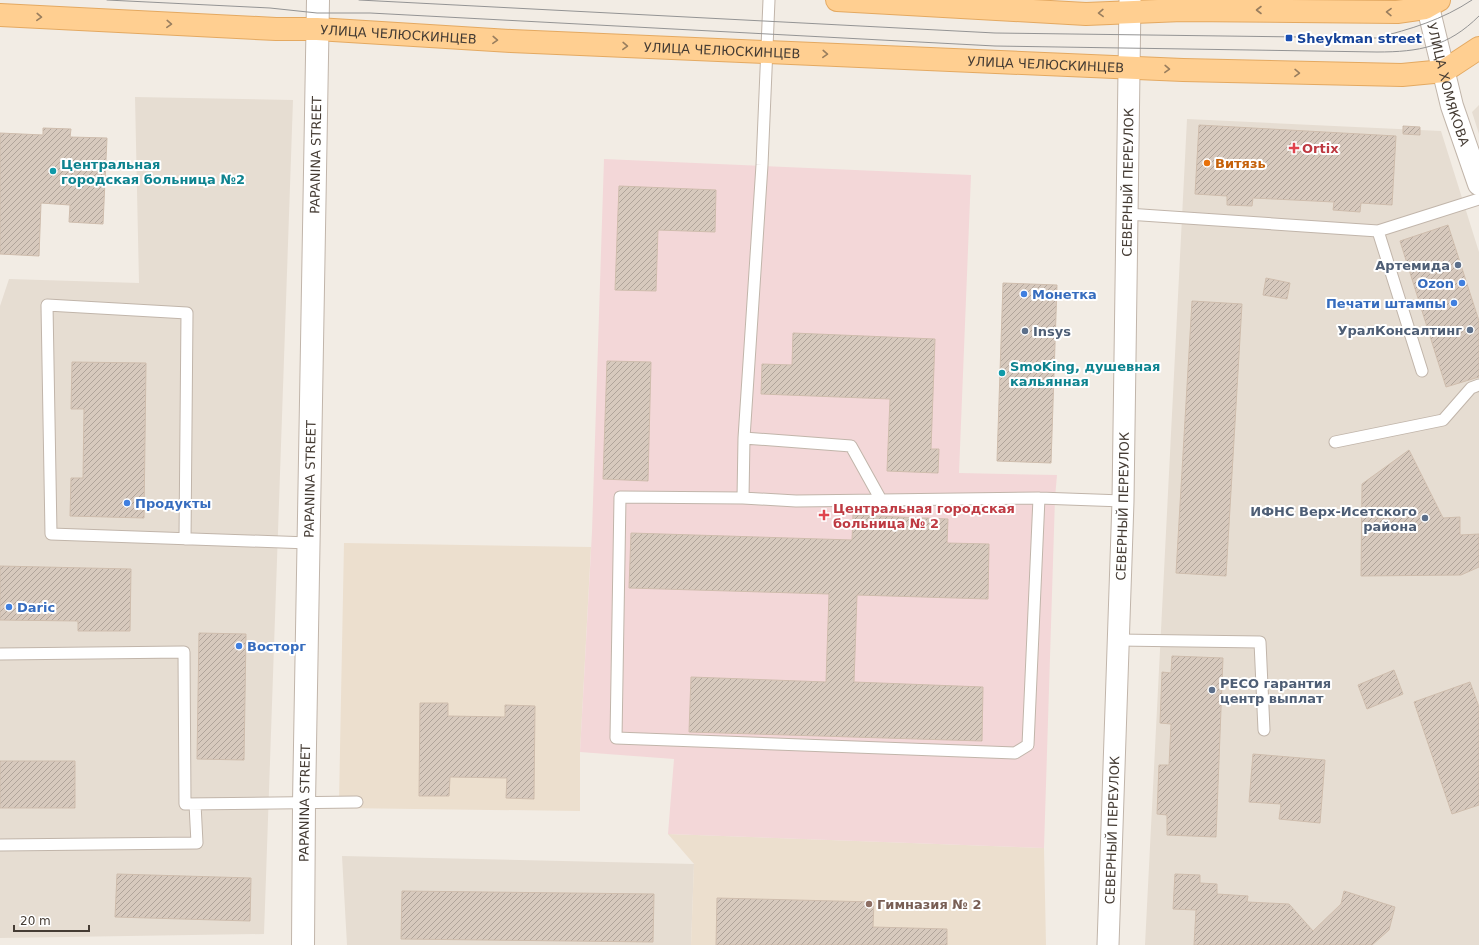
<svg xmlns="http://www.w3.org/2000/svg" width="1479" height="945" font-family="'DejaVu Sans',sans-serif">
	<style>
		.residential { fill: #e6ddd2 }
		.education { fill: #ecdfce }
		.medical { fill: #f3d7d8 }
		.building { fill: url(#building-hatch); stroke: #cfbdad }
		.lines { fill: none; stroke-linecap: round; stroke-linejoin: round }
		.service-casing { stroke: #c1b5aa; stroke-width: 13 }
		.minor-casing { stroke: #c1b5aa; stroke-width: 23 }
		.tertiary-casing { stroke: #c1b5aa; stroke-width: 24 }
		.primary-casing { stroke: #e4a961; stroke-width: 24 }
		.service { stroke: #fff; stroke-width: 11 }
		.minor { stroke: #fff; stroke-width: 21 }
		.tertiary { stroke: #fff; stroke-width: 22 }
		.primary { stroke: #ffcf91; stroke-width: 22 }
		.tram { stroke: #949494; stroke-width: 1 }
		.oneway { stroke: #997e5e }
		.transit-dot { fill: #1a4fb4; stroke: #fff; stroke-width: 1.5 }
		.health-dot { fill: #e0444e; stroke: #fff; stroke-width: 1.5 }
		.food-dot { fill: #e8710a; stroke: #fff; stroke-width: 1.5 }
		.culture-dot { fill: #0f9aa8; stroke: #fff; stroke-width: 1.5 }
		.service-dot { fill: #5c6f8a; stroke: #fff; stroke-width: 1.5 }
		.shop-dot { fill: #3f7fe0; stroke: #fff; stroke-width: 1.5 }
		.education-dot { fill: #8d6e63; stroke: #fff; stroke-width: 1.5 }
		.labels { text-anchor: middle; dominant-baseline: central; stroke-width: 4; stroke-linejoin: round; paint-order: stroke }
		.street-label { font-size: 13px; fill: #453c34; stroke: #fff }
		.transit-label { font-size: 13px; font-weight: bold; fill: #164399; stroke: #fff; text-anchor: start }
		.health-label { font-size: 13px; font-weight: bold; fill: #be3a42; stroke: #fff; text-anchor: start }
		.food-label { font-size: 13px; font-weight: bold; fill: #c56008; stroke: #fff; text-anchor: start }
		.culture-label { font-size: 13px; font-weight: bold; fill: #0d838f; stroke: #fff; text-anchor: start }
		.service-label { font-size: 13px; font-weight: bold; fill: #4e5e75; stroke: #fff; text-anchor: end }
		.shop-label { font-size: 13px; font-weight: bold; fill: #366cbe; stroke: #fff; text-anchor: start }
		.education-label { font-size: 13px; font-weight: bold; fill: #785e54; stroke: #fff; text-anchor: start }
	</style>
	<defs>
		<pattern id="building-hatch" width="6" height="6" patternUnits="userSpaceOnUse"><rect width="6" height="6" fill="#d7c9bd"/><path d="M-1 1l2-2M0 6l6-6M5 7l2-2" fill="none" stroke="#b0a49a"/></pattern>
	</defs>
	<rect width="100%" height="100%" fill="#f2ece4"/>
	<path class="residential" d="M135,97l158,3 -29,834 -264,4v-632l9,-27 130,4z
		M1479,105v29l-7,-22z
		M1187,119l254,12 38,121v693h-334z
		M342,856l352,8 -3,81h-344z"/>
	<path class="education" d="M344,543l247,4 -11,205v59l-240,-3 -1,-6z
		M668,834l376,14 2,97h-355l3,-81z"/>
	<path class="medical" d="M604,159l367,16 -12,298 98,2 -2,23 -11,350 -376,-14 6,-75 -94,-7 12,-220z"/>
	<path class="building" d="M1199,125l197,11 -4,69 -31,-2 -1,9 -27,-2 1,-8 -81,-4 -1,8 -25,-1v-9l-32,-2z
		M1403,126l17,1v8l-17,-1z
		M43,128l28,1 -1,8 37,1 -4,86 -34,-2 1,-17 -29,-2 -2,53 -39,-2v-121l43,2z
		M619,186l97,4 -1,42 -57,-2 -2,61 -41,-1z
		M1448,225l31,96v56l-33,10 -46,-146z
		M1266,278l24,5 -3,16 -24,-4z
		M1003,283l54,2 -6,178 -54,-2z
		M1192,301l50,3 -16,272 -50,-3z
		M793,333l142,6 -4,110h8l-1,24 -51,-2 3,-72 -129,-5 1,-30 30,1z
		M607,361l44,1 -3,119 -45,-2z
		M72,362l74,1 -2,155 -74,-2 1,-38h12l1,-69h-13z
		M1409,450l34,68 17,-1v18l19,-1v33l-18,8 -100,1 1,-92z
		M853,515l95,4 -1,24 42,1 -1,55 -131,-4 -3,87 129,5 -1,54 -293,-9 2,-55 135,5 3,-88 -200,-6 2,-55 221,7z
		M0,566l131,3 -1,62h-52v-10l-78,-1z
		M199,633l47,1 -2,126 -47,-1z
		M1172,656l51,2 -7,179 -49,-2v-20l-10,-1 2,-49h10l2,-41 -11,-1 2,-51 9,1z
		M1394,670l9,24 -36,15 -9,-24z
		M1470,682l9,25v98l-27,9 -38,-112z
		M420,703h28v13l57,1v-12l30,1 -1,93 -28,-1 1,-20 -57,-1 -1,19h-30z
		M1253,754l72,6 -5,63 -41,-4 2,-15 -32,-2z
		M0,761h75v47h-75z
		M117,874l134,4 -1,43 -135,-4z
		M1175,874l25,1v8l17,1v10l31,2 -1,6 42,2 24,27 28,-27 3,-13 51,16 -6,23 -17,15h-178l2,-35 -23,-1z
		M402,891l252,3 -1,48 -252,-3z
		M717,898l157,4 -1,25 74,2v16h-231z"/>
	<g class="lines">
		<g class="service-casing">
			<path id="service" d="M1127,214l251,17 101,-32
				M1378,231l44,140
				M744,438l18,-273 7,-165
				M1335,442l108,-22 28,-32 8,-3
				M743,498l53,3 85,-1
				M1039,498l-11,247 -13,8 -399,-15 4,-241 123,1 1,-60 107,8 30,54 158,-2 84,3
				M185,539l2,-226 -140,-8 4,229c86,3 172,6 258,9
				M1118,640l142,2 4,88
				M0,654l184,-2 1,152 172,-2
				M0,845l197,-2 -2,-39"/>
		</g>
		<g class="minor-casing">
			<g id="minor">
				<path id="s1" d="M1108,945l15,-444 7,-501"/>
			</g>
		</g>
		<g class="tertiary-casing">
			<g id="tertiary">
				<path id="s2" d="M1428,7l24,99 27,78"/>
				<path id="s3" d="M303,945l1,-142 14,-803"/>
			</g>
		</g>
		<g class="primary-casing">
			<g id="primary">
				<path d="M837,0l249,14 96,-4 215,2 28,-4 14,-8"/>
				<path id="s4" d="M0,15l276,14h41l194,12 672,29 219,5 42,-4 35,-23"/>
			</g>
		</g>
		<use href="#service" class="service"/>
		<use href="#minor" class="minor"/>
		<use href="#tertiary" class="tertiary"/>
		<use href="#primary" class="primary"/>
		<path class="tram" d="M107,0l163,8 47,5h53l625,33 382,6c42,0 71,-5 102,-36
			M359,0l636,33 381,5c35,-9 66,-18 96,-38"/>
	</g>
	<defs><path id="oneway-chevron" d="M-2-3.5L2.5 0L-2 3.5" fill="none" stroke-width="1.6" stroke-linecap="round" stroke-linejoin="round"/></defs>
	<g class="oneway">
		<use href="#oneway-chevron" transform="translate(1259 10) rotate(-180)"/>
		<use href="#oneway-chevron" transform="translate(1389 12) rotate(-179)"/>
		<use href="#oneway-chevron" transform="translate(1101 13) rotate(178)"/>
		<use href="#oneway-chevron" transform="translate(39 17) rotate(3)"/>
		<use href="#oneway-chevron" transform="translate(169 24) rotate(3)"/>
		<use href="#oneway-chevron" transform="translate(495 40) rotate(3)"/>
		<use href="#oneway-chevron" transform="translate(625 46) rotate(2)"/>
		<use href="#oneway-chevron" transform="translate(825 54) rotate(3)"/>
		<use href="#oneway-chevron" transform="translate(1167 69) rotate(2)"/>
		<use href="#oneway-chevron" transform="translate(1297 73) rotate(1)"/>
	</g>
	<rect class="transit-dot" x="1285" y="34" width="8" height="8" rx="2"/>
	<g class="health-dot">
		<path d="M1292 142h4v4h4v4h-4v4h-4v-4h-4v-4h4z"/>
		<path d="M822 509h4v4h4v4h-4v4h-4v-4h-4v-4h4z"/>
	</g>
	<circle class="food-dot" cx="1207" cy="163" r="4"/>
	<g class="culture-dot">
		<circle cx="53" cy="171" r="4"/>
		<circle cx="1002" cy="373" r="4"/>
	</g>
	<g class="service-dot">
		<circle cx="1458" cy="265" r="4"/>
		<circle cx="1470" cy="330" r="4"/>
		<circle cx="1025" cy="331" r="4"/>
		<circle cx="1425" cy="518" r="4"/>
		<circle cx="1212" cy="690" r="4"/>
	</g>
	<g class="shop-dot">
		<circle cx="1462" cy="283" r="4"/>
		<circle cx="1024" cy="294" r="4"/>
		<circle cx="1454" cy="303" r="4"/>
		<circle cx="127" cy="503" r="4"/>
		<circle cx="9" cy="607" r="4"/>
		<circle cx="239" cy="646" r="4"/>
	</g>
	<circle class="education-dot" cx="869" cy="904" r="4"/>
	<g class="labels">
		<g class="street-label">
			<text stroke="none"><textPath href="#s4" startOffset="399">УЛИЦА ЧЕЛЮСКИНЦЕВ</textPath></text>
			<text stroke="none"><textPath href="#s4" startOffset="723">УЛИЦА ЧЕЛЮСКИНЦЕВ</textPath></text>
			<text stroke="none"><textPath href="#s4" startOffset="1047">УЛИЦА ЧЕЛЮСКИНЦЕВ</textPath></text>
			<text stroke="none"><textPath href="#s2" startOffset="80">УЛИЦА ХОМЯКОВА</textPath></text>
			<text stroke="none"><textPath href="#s3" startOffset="790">PAPANINA STREET</textPath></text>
			<text stroke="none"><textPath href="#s1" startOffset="763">СЕВЕРНЫЙ ПЕРЕУЛОК</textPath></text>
			<text stroke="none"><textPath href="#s3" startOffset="466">PAPANINA STREET</textPath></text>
			<text stroke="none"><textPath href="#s1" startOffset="439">СЕВЕРНЫЙ ПЕРЕУЛОК</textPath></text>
			<text stroke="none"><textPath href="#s3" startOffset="142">PAPANINA STREET</textPath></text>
			<text stroke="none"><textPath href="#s1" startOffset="115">СЕВЕРНЫЙ ПЕРЕУЛОК</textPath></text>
		</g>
		<g class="transit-label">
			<text x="1297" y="38">Sheykman street</text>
		</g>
		<g class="health-label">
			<text x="1302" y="148">Ortix</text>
			<text x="833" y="508">Центральная городская<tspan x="833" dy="15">больница № 2</tspan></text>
		</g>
		<g class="food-label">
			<text x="1215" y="163">Витязь</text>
		</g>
		<g class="culture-label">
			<text x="61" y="164">Центральная<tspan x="61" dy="15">городская больница №2</tspan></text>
			<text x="1010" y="366">SmoKing, душевная<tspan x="1010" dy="15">кальянная</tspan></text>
		</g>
		<g class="service-label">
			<text x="1450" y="265">Артемида</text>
			<text x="1462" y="330">УралКонсалтинг</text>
			<text x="1033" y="331" text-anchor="start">Insys</text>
			<text x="1417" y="511">ИФНС Верх-Исетского<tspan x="1417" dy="15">района</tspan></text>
			<text x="1220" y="683" text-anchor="start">РЕСО гарантия<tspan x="1220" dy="15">центр выплат</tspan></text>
		</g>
		<g class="shop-label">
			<text x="1454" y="283" text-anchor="end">Ozon</text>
			<text x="1032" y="294">Монетка</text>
			<text x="1446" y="303" text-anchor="end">Печати штампы</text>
			<text x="135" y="503">Продукты</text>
			<text x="17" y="607">Daric</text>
			<text x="247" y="646">Восторг</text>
		</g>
		<g class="education-label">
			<text x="877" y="904">Гимназия № 2</text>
		</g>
	</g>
	<path d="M14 925v6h75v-6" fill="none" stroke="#453c34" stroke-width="2"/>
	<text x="20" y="925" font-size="12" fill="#453c34" stroke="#ffffff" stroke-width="3" paint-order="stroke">20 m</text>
</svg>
